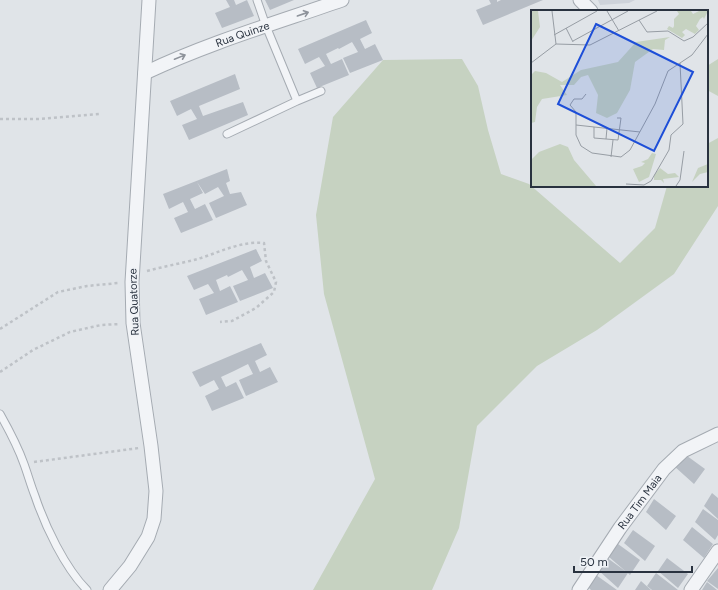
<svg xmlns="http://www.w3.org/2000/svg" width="718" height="590" font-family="Figtree,sans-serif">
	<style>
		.built { fill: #ced3da }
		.green { fill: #c6d2c1 }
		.building { fill: #b7bdc5 }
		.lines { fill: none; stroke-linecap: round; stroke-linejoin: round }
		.service-casing { stroke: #a5abb2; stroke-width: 9 }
		.minor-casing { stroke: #a5abb2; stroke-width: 15 }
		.path { stroke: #bec2c7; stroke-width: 2.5; stroke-dasharray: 3 3; stroke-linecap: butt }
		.service { stroke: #f2f4f7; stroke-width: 7 }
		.minor { stroke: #f2f4f7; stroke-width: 13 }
		.oneway { stroke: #8e939b }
		.labels { text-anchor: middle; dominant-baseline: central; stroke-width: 3; stroke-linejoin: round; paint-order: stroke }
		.street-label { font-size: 11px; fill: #29323f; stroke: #eff2f6 }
		.inset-road { fill: none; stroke: #979da4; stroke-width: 1 }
		.view { fill: #1d4ed8; fill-opacity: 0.15; stroke: #1d4ed8; stroke-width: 2 }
		.inset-edge { fill: none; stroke: #29323f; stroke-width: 2 }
	</style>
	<rect width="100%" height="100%" fill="#e0e4e8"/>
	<path class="built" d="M598,0h37l-6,3 -29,2z"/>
	<path class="green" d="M462,59l16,27 10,44 13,44 28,10 91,79 35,-35 12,-42h40v-42l11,-6v68l-44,68 -77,56 -60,36 -60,60 -18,102 -27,62h-119l62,-111 -51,-185 -8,-79 17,-98 50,-57z
		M718,59v37l-11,-6v-24z"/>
	<path class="building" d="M226,0h8l2,5 11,-5 7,16 -32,12 -7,-15 15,-6z
		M265,0h29l-24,10z
		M489,0h8v2l4,-2h42l-60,25 -7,-15 15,-6z
		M366,20l6,13 -12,6 5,10 10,-5 8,16 -33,13 -7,-15 15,-6 -6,-10 -13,7 -1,-1 -12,6 5,10 11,-5 7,16 -32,13 -7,-15 15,-7 -6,-9 -14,7 -7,-15z
		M235,74l5,15 -41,17 4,10 40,-14 5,13 -59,25 -7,-15 15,-6 -6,-10 -14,7 -7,-15z
		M227,169l3,12 -4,2 4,11 11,-2 6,13 -31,13 -7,-15 15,-7 -6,-9 -13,7 -8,-12 6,11 -13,6 5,10 10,-5 8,16 -32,13 -7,-15 14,-6 -5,-10 -14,7 -6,-15z
		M256,249l6,12 -12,6 4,11 11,-5 8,15 -33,13 -7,-15 15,-6 -6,-10 -14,7 -1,-2 -11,5 4,11 10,-5 8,16 -32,13 -7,-16 15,-6 -6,-9 -14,6 -7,-14z
		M261,343l6,12 -12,6 5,11 10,-5 8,15 -32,14 -7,-16 14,-6 -5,-10 -14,7 -13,6 5,10 10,-5 8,16 -32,13 -7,-15 14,-7 -5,-9 -14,7 -8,-15z
		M683,453l22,16 -11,15 -20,-18z
		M712,493l6,5v21l-14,-13z
		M654,499l22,17 -10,14 -20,-18z
		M703,509l15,11v15l-3,5 -20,-18z
		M692,527l21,17 -9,14 -21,-18z
		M633,530l22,16 -10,15 -21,-18z
		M618,544l22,16 -10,15 -21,-18z
		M606,557l22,16 -10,15 -20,-18z
		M667,558l21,16 -10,14 -20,-17z
		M718,568v21l-11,-8z
		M656,573l22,17h-26l-5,-4z
		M596,575l21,15h-26l-3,-3z
		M641,581l10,9h-16z
		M707,582l10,8h-15z"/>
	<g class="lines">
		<g class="service-casing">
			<path id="service" d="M257,0l9,26 31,75 24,-10
				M227,134l70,-33
				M0,414c9,16 18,33 24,50 4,11 7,22 11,32 10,30 30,72 52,94"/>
		</g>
		<g class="minor-casing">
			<g id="minor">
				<path d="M580,0l11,11"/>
				<path id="s1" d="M145,73c63,-30 131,-50 197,-73"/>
				<path d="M110,590l20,-24 18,-29 6,-18 2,-28 -5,-45 -18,-123 -1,-41 17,-282"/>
				<path id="s2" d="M579,590l41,-62 44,-59 19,-18 35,-17"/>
				<path d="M691,590l27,-39"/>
			</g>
		</g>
		<path class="path" d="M0,119h38l61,-5
			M147,271c18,-5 37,-8 54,-13 21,-7 41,-17 63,-15l2,18 10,21 -2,10 -18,16 -24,13 -12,1
			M0,329l58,-37 29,-6 31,-3
			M0,372l33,-22 37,-18 31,-7 19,-1
			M34,462l105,-14"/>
		<use href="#service" class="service"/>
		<use href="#minor" class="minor"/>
	</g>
	<defs><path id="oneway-shaft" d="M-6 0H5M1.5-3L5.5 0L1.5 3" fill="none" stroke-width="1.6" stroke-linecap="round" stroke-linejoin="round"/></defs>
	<g class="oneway">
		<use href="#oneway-shaft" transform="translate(303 14) rotate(-19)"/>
		<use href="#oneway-shaft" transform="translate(180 57) rotate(-22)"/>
	</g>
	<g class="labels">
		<g class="street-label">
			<text stroke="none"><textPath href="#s1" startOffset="105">Rua Quinze</textPath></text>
			<text transform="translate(134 302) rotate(-92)">Rua Quatorze</text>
			<text stroke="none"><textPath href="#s2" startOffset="107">Rua Tim Maia</textPath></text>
		</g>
	</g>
	<g transform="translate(531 10)">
		<rect width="177" height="177" fill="#e0e4e8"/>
		<path d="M0,1h7l2,16 -9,14zM146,1h14l2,3 6,-3h9l-4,8 -1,-2 -3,2 -4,7 3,4 -4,4 -9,-5 -4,3 3,3 -3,3 -15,-9 2,-3 4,2 1,-2v-7l5,-5zM139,27l-5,3 -1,10 -11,-1 -18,13 -5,28 -13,23 -10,5 -11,-5 2,-18 -10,-20 -7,2 -7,8h-14l7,10 -25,4 -5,8 -2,15 -4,1v-48l4,-4 11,2 16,9 19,-12 37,-8 18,-20zM29,134l8,3 6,13 22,26h-65v-26l8,-8zM121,143l4,1 -7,23 -10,5 -6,-13 9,-3 3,-3 -4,-1 7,-3zM177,154v8l-8,2 -8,8 6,-14zM129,158l8,6 7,-1 4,4 -16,2 1,4 -3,-3h-7v-5z" fill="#c6d2c1"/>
		<path class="inset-road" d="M21,1l4,33 34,1 67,-34M76,1l12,20M108,10l8,12 21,-1 16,10 9,-4 15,-14M35,18l7,14M23,25l43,-24M42,31l55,-30M0,53l25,-19M55,84l-4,5h-8l-4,6 6,7v23l5,11 11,7 29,4 9,-7 25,-46 13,-33 24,-16 16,-21M45,115l64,7M63,117v11l12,1M76,118l-1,11 12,1 3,-22h-4M80,147l2,-17M95,174l18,1 7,-4 18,-31 2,-15 12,-11 -3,-61M145,176l4,-6 4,-29"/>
		<path class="view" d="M65,14l97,48 -39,79 -96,-47z"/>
		<rect width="177" height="177" class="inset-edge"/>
	</g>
	<path d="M574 566v6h118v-6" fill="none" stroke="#29323f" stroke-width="2"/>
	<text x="580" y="566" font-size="12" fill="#29323f" stroke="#eff2f6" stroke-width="3" paint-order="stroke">50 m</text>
</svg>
